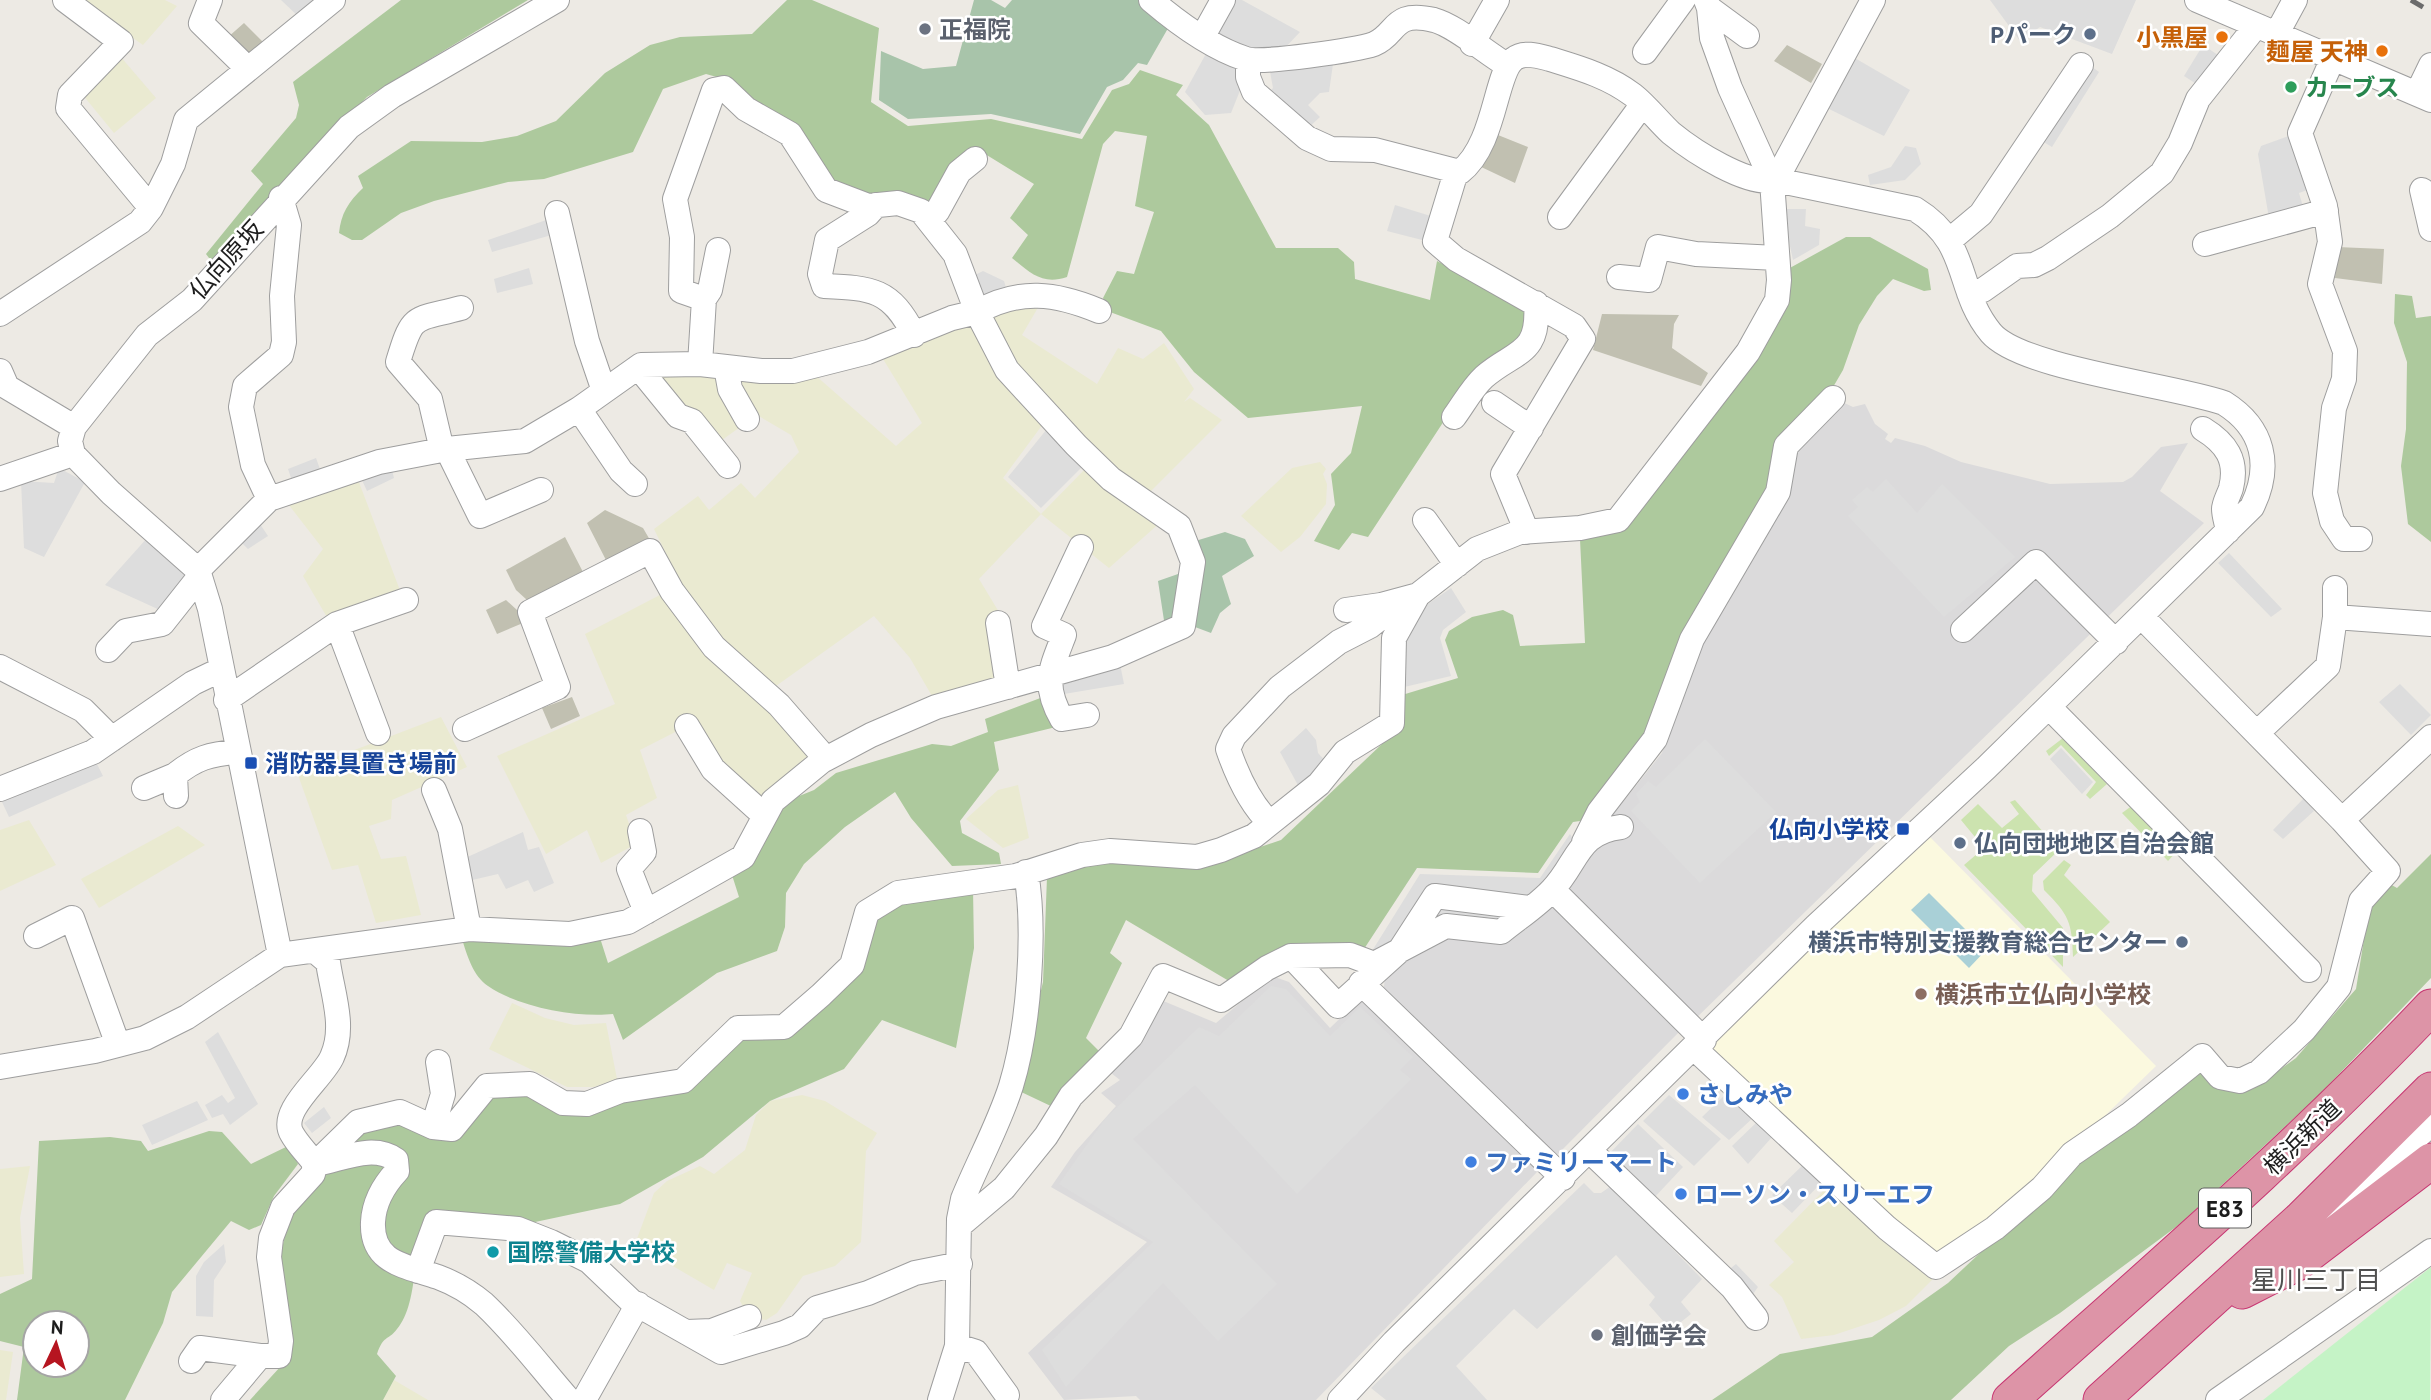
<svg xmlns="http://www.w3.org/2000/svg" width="2431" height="1400" font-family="'PT Sans','Noto Sans JP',sans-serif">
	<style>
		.residential { fill: #dbdadb }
		.education { fill: #fbf9df }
		.construction { fill: #c1c0b1 }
		.farmland { fill: #eaead1 }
		.grass { fill: #cce3af }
		.forest { fill: #adc99d; fill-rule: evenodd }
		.cemetery { fill: #a8c4aa }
		.park { fill: #c5f3c6 }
		.parking { fill: #ddd }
		.water { fill: #a9d0d7 }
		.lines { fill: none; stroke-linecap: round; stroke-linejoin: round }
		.minor-casing { stroke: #9e9e9e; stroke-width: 26 }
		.highway-casing { stroke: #c73672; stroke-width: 37 }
		.minor { stroke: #fff; stroke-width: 24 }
		.highway { stroke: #dd94a7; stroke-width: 35 }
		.rail { stroke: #6b6b6b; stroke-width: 5; stroke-dasharray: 14 14; stroke-linecap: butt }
		.worship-dot { fill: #6b7280; stroke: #fff; stroke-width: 2.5 }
		.service-dot { fill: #5c6f8a; stroke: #fff; stroke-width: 2.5 }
		.food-dot { fill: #e8710a; stroke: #fff; stroke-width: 2.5 }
		.leisure-dot { fill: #2e9e5b; stroke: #fff; stroke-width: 2.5 }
		.transit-dot { fill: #1a4fb4; stroke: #fff; stroke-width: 2.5 }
		.education-dot { fill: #8d6e63; stroke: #fff; stroke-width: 2.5 }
		.shop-dot { fill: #3f7fe0; stroke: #fff; stroke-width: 2.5 }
		.culture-dot { fill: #0f9aa8; stroke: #fff; stroke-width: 2.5 }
		.labels { text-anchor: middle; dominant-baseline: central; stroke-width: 5; stroke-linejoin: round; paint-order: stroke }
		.shield { fill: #fff; stroke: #616161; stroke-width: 2 }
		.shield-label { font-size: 23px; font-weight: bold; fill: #1d1d1d }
		.worship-label { font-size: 24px; font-weight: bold; fill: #5b616d; stroke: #fff; text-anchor: start }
		.service-label { font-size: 24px; font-weight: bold; fill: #4e5e75; stroke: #fff; text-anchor: end }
		.food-label { font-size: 24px; font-weight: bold; fill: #c56008; stroke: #fff; text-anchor: end }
		.leisure-label { font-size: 24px; font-weight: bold; fill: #27864d; stroke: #fff; text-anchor: start }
		.street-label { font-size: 24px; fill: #1d1d1d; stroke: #fff }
		.transit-label { font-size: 24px; font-weight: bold; fill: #164399; stroke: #fff; text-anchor: start }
		.education-label { font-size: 24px; font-weight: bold; fill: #785e54; stroke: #fff; text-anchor: start }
		.shop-label { font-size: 24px; font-weight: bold; fill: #366cbe; stroke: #fff; text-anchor: start }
		.culture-label { font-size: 24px; font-weight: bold; fill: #0d838f; stroke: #fff; text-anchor: start }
		.neighbourhood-label { font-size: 26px; fill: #505050; stroke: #fff }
	</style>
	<rect width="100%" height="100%" fill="#edeae4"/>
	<path class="residential" d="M1838,400l15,7 12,-3 10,20 13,10 -3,5 6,4 4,-5 30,8 36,16 89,22 73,-2 9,-5 29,-30 27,-4 -28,48 44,32 -515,502 -133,-132 43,-61 63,-79 35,-114 96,-192z
		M1553,899l131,128 -127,128h-9l-165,-159 3,-29 50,-29z
		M1272,976l17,6 41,46 29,-28 9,2 168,160 1,10 -221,228h-176l-4,-4 -72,4 -36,-47 119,-111 -96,-55 24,-35 41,-46 -15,-13 19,-13 -9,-7 50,-73 55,23z"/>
	<path class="education" d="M1927,834l229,232 -153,149 -64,46 -236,-211z"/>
	<path class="construction" d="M244,23l23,23 -18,13 -22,-21z
		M1787,45l35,19 -11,19 -37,-22z
		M1493,133l35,14 -13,36 -38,-18z
		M2337,247l47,2 -2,35 -47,-6z
		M1602,314l77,1 -5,9 -2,24 36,25 -7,13 -108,-36z
		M605,510l38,18 7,12 -43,22 -20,-39z
		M565,537l19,37 -57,26 -11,-10 -10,-20z
		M506,600l11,10 6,13 -26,11 -11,-24z
		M572,697l8,19 -29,13 -9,-21z"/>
	<path class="farmland" d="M78,0h87l12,6 -34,39z
		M120,56l36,42 -42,35 -32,-39z
		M1043,299l-21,36 75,49 21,-36 25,11 21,-16 30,46 -10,13 6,-4 32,22 -75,75 -140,-129 -23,-52z
		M966,318l80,102 -43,58 38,36 48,-49 73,56 -53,47 -68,-54 -62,65 23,38 10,64 -76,22 -26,-45 -36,-42 -98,70 38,69 -53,48 -74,-77 -47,24 17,48 -31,17 10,29 -35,19 -14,-33 -41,24 -49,-98 118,-52 -30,-70 96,-50 -27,-55 44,-33 11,14 32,-27 14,15 44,-46 -8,-17 -34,-20 -42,30 -68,-75 168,5 81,71 26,-23 -42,-69z
		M1320,462l6,7 -3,5 4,10 -1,20 -26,33 -19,15 -40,-36 51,-48z
		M357,477l44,116 -73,26 -25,-43 20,-27 -38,-49z
		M441,717l26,50 -75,33 -1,19 -22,7 12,33 25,-3 15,59 -45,8 -18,-58 -26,5 -39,-109 30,1z
		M1018,785l11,53 -26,10 -37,-29 32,-29z
		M29,820l27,45 -56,26v-61z
		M178,826l27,19 -106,63 -18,-29z
		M512,1003l33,15 29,7 32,-2 11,56 -23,8h-27l-78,-38z
		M802,1095l23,6 52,32 -11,18 -5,91 -26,24 -32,10 -26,37 -11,7 -17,-3 -9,-16 12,-28 -25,-10 -13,27 -79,-46 19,-51 13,-12 33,-15 14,8 31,-24 11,-35 14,-14z
		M30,1166l-10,52 4,56 -24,3v-108z
		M1832,1182l106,92 -32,32 -27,14 -45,15 -33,4 -19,-42 -13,-12 25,-23 -20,-21z
		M0,1350l13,2 -7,48h-6z
		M394,1380l34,20h-45z"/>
	<path class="grass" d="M2063,738l44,46 -17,15 -4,-4 10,-13 -35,-37 -12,11 -3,-5z
		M2015,800l44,50 -26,25 -1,16 31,37v39l-99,-102 20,-17 -23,-28 17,-16 24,24 17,-14 -9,-12z
		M2133,805l44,46 -9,10 -46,-48z
		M2064,860l7,5 -7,10 46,47 -37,35c-1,-35 -4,-42 -29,-67l-1,-9z"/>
	<path class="forest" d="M401,0h127l-161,97 -155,165 -6,-8 57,-70 -12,-13 45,-53 3,-13 -6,-23z
		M787,0h25l67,28 -8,74 37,24 83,-7 91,20 30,-49 17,-6 11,-14 43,15 -7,10 33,30 67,123h62l16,14 1,17 75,21 7,-39 92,48 -1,22 -50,38 -110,168 -16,-4 -13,17 -25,-9 21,-36 -4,-31 20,-21 11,-47 -114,12 -54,-46 -33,-41 -51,-19 -7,-14 14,-27 17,3 20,-62 -19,-6 12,-70 -32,-5 -12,13 -36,133c-24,8 -36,-3 -55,-19l16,-23 -18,-17 24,-34 -57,-35 -44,55 -57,-6 -43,-14 -109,-105 -18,-5 -43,15 -30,63 -89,27 -36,3 -74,19 -33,12 -39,27h-10l-13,-7c2,-19 9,-31 24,-45l-5,-12 53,-35 71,1 35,-6 39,-15 49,-48 45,-28 30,-8 72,-3z
		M1846,237h24l58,32 3,21 -7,1 -31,-12 -16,17 -18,29 -16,45 -70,120 -123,247 -63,83 -14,2 -35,51 -121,-5 -53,81 -130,35 -108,-64 -16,33 12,10 -36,75 15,15 -46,55 -38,-18 26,-108 4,-105 38,-15 114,6 82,-28 122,-116 -1,-29 56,-17 -13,-38 4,-9 23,-14 31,-7 10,5 7,31 65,-3 -5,-104 45,-11 163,-259z
		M2395,294l17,2 4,22 15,-2v226l-23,-18 -7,-58 5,-37 1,-67 -13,-39z
		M1043,697l13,30 -62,15 5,28 -39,51 2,12 37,20 2,11 -49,2 -41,-48 -16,-26 -50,35 -41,37 -18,29 -1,34 -8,24 -60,22 -94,67 -10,-26c-36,4 -95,-7 -125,-28 -15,-10 -21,-31 -26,-47l139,2 7,22 131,-66 -7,-22 50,-72 32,-13 22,-17 96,-29 19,2 37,-14 -3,-13z
		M2431,854v124l-112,117 -139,129 -120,89 -51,33 -58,54h-239l68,-46 92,-17 76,-54 131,-123 123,-91 30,22 21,-2 43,-31 60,-69 14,-87 18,-19 9,5z
		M973,889l1,59 -18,100 -74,-28 -38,49 -74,32 -67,56 -83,47 -99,21 -63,-13 -42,40c-1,22 -4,60 -19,77 -10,13 -13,5 -20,25l19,22 -13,24h-133l42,-46 -11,-101 9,-39 69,-84 40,-11 31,16 62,-42 36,-2 34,18 80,-17 98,-60h46l69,-58 17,-58 29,-17z
		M209,1131l13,1 29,32 37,-18 10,18 -24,32 -13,29 -12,5 -18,-9 -59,71 -9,31 -38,77h-108l7,-53 -24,-6v-47l32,-15 7,-138 71,-4 31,4 7,10zM35,1323h42v42h-42z"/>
	<path class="cemetery" d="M974,0h17l14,8 7,-8h131l28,23 -24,42 -9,-2 -15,17 -16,7 -27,47 -89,-20 -83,5 -29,-19 2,-49 42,18 33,-3z
		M1225,532l20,7 9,17 -32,20 9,28 -11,9 -9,20 -24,-9 -22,3 -7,-46 40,-14 -6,-25z"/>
	<path class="park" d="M2431,1267l-1,133h-167z"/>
	<path class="parking" d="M281,0h42l-23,18z
		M1231,0h11l58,32 -17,18 -32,2 -38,-19z
		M1990,0h146l-24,54 -72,-27 -20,14z
		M2203,45l18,12 -23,28 -14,-9z
		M1208,50l30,12 3,26 -10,25 -26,2 -20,-23z
		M1334,57l-5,35 -9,1 -12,12 12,12 -14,13 -40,-35 7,-7 -4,-22z
		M1853,57l57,33 -26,46 -59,-29z
		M2088,64l11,8 -47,75 -10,-6z
		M2294,134l19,54 -14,5 5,17 -35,8 -11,-64 3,-8z
		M1905,146l11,2 5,16 -16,16 -35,5 -2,-10 23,-8z
		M1395,205l39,12 -8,24 -39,-10z
		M1782,209h24l-1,17 15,3 -1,16 -26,15z
		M552,218l3,16 -63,18 -4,-12z
		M529,268l4,16 -36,9 -3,-14z
		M983,271l21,10 2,7 -23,8 -8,-21z
		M1051,424l34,40 -44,44 -33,-31z
		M316,458l5,14 -29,9 -4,-12z
		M391,466l3,12 -27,13 -6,-13z
		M59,468l26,14 -41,75 -20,-9 -3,-67 33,2z
		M1886,479l31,34 25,-29 73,73 -71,60 -96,-101 10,-9 -6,-7 15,-13 6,5z
		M260,524l8,12 -20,13 -7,-7z
		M148,537l38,40 -24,34 -57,-26z
		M2229,553l53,56 -11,8 -53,-54z
		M1451,588l15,24 -23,18 -3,8 11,38 -51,12 -1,-44 13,-29z
		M1120,664l4,20 -66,11 -3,-13z
		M2400,684l31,31 -20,20 -32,-33z
		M1306,728l10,12 2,13 11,12 -29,24 -20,-37z
		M1705,739l71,73 -76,71 -69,-72 9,-9 -4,-8 12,-13 8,6z
		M2061,748l32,34 -11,12 -32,-35z
		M96,762l7,14 -94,41 -7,-15z
		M2304,798l10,13 -31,28 -10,-9z
		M523,832l5,18 11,-3 15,36 -20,9 -6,-12 -22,9 -8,-15 -30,7 -5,-22z
		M1570,834l6,10 -47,55 -99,-11 -39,58 -19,5 48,-77 120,4z
		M1436,903l68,10 -2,12 -69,-6z
		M1271,986l15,3 44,47 30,-29 53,50 -13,13 11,9 -114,115 -102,-109 -62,54 144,145 -59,57 -55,-58 -97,104 -24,-37 111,-108 -94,-58 46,-65 94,-92 20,9z
		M218,1032l40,72 -28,21 -7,-11 -11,4 -7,-13 17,-10 6,8 7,-5 -30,-56z
		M1729,1091l26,25 -26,24 -27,-23z
		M1669,1095l52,44 -27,27 -51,-45z
		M197,1101l11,19 -56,25 -10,-20z
		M324,1107l7,11 -19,15 -8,-10z
		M1758,1121l15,15 -25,28 -16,-18z
		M1638,1124l45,43 -30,32 -46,-43z
		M1806,1162l19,17 -33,34 -20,-18z
		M1584,1183l10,10h7l10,-7 91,93 -21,23 10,12 -20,16 -22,-25 6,-8 -39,-42 -79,74 -23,-20 -58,57 31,34h-101l-15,-12z
		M224,1244l2,18 -12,18 -1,37 -17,-1v-40l8,-14z
		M1736,1264l22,23 -7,10 -25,-25z"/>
	<path class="water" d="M1929,893l57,57 -17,18 -58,-58z"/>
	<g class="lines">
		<g class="minor-casing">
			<path id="minor" d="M210,0l-9,23 46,45
				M1151,0c27,23 61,48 95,59 15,5 111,-9 128,-15 24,-10 17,-34 60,-24 22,6 52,33 73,45
				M1706,0l3,8 38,28
				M2197,0l234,100
				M2276,35l19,-35
				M1203,36l20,-36
				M1472,44l25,-44
				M1645,52l38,-52
				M2333,58l-33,75 25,73 5,36 -10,42 25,67 -1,28 -10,29 -9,85 7,28 12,18h16
				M1248,60v17l6,15 53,46 24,11 44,1 85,22c36,-28 35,-100 54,-113 10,-8 25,-3 36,0 29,9 58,17 83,36 14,11 25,26 38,38 22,18 77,54 105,47l139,29c57,35 39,79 76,124 31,36 182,52 233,70 40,25 48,63 28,104l-266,261 -170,158 -422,416 -54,58
				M2417,94l14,-29
				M1456,172l-21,69 21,18 118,67 9,13 -80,135 24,58
				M1776,180l97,-180
				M2431,197l-9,-7 9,39
				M876,205l-8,9 -41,26 -7,34 4,12c48,2 67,3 90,49
				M151,208l22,-44 13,-44 147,-120
				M557,213l30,128 17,50
				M926,216l11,-4 22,-40 16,-13
				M1560,217l82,-112
				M1950,240l31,-26 100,-149
				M2205,244l121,-33
				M1619,277l30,3 9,-33 38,7 81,4
				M1969,293l14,-3 34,-24 17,-1 14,-7 62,-42 52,-43 18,-30 18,-44 58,-73
				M704,299l6,-9 8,-40
				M0,314l140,-92 11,-14 -83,-100 2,-13 51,-53 -56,-42
				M700,364l4,-65 -23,-8 1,-54 -7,-38 39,-109 10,-2 22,21 44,25 36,56 42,16 30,-3 23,8 34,43 22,58c42,-24 79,-19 122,-1
				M638,367l40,49 14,5 36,45
				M726,367l4,22 17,30
				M0,371l7,16 67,40
				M1494,403l37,25
				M579,409l42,62 14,13
				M1454,417c9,-12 18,-29 30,-40 31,-27 56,-21 52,-74
				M2203,429c23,14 35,31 28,59 -2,7 -7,15 -7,21 0,7 3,15 4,22
				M447,449l33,67 61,-26
				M442,450l-12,-51 -32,-37c15,-50 15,-41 63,-54
				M0,479l73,-25
				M269,499l-16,-34 -12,-58 4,-21 36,-31 3,-13 -2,-46 7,-71 -8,-27
				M1425,520l32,45
				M1081,547l-37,79 20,9c-13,34 -22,49 -2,84l25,-4
				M198,570l-87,-77 -38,-39 -3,-13 4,-14 73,-92 45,-35 157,-173 43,-31 165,-96
				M198,570l12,39 70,346
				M2335,588v29
				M1346,610l35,-5 37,-10 59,-46 43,-17 60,-4 38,-8 130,-168 29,-52 2,-20 -7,-99 -42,-93 -18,-50 -3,-30
				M998,623l10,64
				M337,624l41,109
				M1963,630l73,-68 80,80
				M108,650l18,-19 36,-7 38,-48
				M0,667l83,43 29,29
				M226,700l111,-76 69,-24
				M2049,707l260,263
				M687,726l26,43 52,47
				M465,729l93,-42 -28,-75 120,-61 22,40 42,56 65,58 47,54
				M2257,733l71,-67 7,-49 96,7
				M144,788l31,-13
				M0,789l93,-37 100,-69 27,-13
				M434,790l16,39 19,100
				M176,796l-1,-21c21,-17 35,-21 62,-23
				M2342,820l89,-83
				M1270,823c-20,-19 -33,-48 -42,-74l6,-13 46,-49 59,-45 31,-16 28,-22
				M640,831l4,21 -15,17 17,43
				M1584,842l15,-30 56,-73 37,-100 86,-147 8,-46 47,-48
				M1553,890l151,150
				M36,936l36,-18 46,127
				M315,951l13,11c4,30 18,65 4,95 -9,21 -54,54 -40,77 6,11 16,20 23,30 26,-4 58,-21 81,-4l1,11c-13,14 -23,31 -24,51 -2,42 34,44 65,55 16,6 33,16 46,27 31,29 57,64 85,96
				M1291,956l47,50 62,-56 35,-54 95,12
				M1361,983l202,195
				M1695,1049l192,179 49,39 59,-39 47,-40 30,-34 57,-39 73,-59 18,21 20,4 19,-9 45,-42 35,-43 22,-86 27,-30 -46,-51 -200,-203
				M0,1067l95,-16 50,-13 42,-21 93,-62 189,-26 101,5 58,-12 115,-65 30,-56 49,-40 49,-26 65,-28 177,-50 70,-31 10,-64 -14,-36 -68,-47 -35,-34 -69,-75 -30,-58 -25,6 -84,34 -75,19h-32l-61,-7 -59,1 -62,44 -54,32 -78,8 -68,13 -110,37 -71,71
				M433,1127l10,-33 -5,-32
				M1590,1151l142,136 24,31
				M959,1226l45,-38 42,-52 25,-40 60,-60 32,-60 58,24 46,-32 24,-12 59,-1 24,9 72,-38 55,6c17,-14 36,-26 51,-42 26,-27 25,-58 69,-63
				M2313,1232l118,-108
				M418,1271l18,-49 82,7 33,13 38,19 42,40 90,51 63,-19 16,-7 17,-18 51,-15 47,-20 45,-9
				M687,1332l25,-1 37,-14
				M957,1346l19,6 31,43
				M191,1361l9,-13 60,8
				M223,1400l37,-44h19l2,-15 -12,-84 2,-19 12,-31 30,-33 2,-10 43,-42 42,-10 33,15 19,2 35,-43 43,-2 33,19 24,1 33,-13 63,-10 55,-53 46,-1 37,-32 31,-30 15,-53 31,-19 118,-17 66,-21 28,-4 87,6 24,-7 33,-14 65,-52 26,-32 47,-29 2,-85 24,-43
				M584,1400l54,-96
				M940,1400l17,-54 2,-127 4,-20c15,-37 36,-75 48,-113 18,-59 25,-154 15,-214
				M2218,1400l213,-149"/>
		</g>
		<g class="highway-casing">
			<path id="highway" d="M2242,1291l55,-28 134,-102
				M2010,1400c143,-128 289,-253 421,-393
				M2101,1400l201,-182 129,-128"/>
		</g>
		<use href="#minor" class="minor"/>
		<use href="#highway" class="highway"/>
		<path class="rail" d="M2411,0l20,12"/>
	</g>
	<g class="worship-dot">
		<circle cx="925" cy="29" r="7"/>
		<circle cx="1597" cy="1335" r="7"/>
	</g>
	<g class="service-dot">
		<circle cx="2090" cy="34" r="7"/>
		<circle cx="1960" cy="843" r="7"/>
		<circle cx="2182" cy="942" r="7"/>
	</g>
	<g class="food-dot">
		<circle cx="2222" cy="37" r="7"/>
		<circle cx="2382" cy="51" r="7"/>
	</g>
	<circle class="leisure-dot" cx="2291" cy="87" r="7"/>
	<g class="transit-dot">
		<rect x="244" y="756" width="14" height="14" rx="3.5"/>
		<rect x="1896" y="822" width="14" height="14" rx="3.5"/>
	</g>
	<circle class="education-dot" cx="1921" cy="994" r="7"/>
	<g class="shop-dot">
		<circle cx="1683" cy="1094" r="7"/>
		<circle cx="1471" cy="1162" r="7"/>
		<circle cx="1681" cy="1194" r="7"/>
	</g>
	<circle class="culture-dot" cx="493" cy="1252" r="7"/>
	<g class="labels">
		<rect class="shield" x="2199" y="1188.5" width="52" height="39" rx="5"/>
		<g class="shield-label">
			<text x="2225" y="1208">E83</text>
		</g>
		<g class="worship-label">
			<text x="939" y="29">正福院</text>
			<text x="1611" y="1335">創価学会</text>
		</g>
		<g class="service-label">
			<text x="2076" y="34">Pパーク</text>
			<text x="1974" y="843" text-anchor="start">仏向団地地区自治会館</text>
			<text x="2168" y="942">横浜市特別支援教育総合センター</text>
		</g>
		<g class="food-label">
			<text x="2208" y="37">小黒屋</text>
			<text x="2368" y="51">麺屋 天神</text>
		</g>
		<g class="leisure-label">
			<text x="2305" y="87">カーブス</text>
		</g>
		<g class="street-label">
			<text transform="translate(226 260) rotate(-48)">仏向原坂</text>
			<text transform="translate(2302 1137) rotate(-44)">横浜新道</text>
		</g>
		<g class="transit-label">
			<text x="265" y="763">消防器具置き場前</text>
			<text x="1889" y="829" text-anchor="end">仏向小学校</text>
		</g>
		<g class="education-label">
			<text x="1935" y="994">横浜市立仏向小学校</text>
		</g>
		<g class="shop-label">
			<text x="1697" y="1094">さしみや</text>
			<text x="1485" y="1162">ファミリーマート</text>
			<text x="1695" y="1194">ローソン・スリーエフ</text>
		</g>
		<g class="culture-label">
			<text x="507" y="1252">国際警備大学校</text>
		</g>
		<g class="neighbourhood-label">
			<text x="2316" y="1279">星川三丁目</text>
		</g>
	</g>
	<g transform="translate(56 1344) rotate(4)"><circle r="33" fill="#ffffff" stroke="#a5a5a5" stroke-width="2"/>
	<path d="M0-5L12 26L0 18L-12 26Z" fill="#b61520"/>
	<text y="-10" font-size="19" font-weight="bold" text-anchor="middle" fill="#1d1d1d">N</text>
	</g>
</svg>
